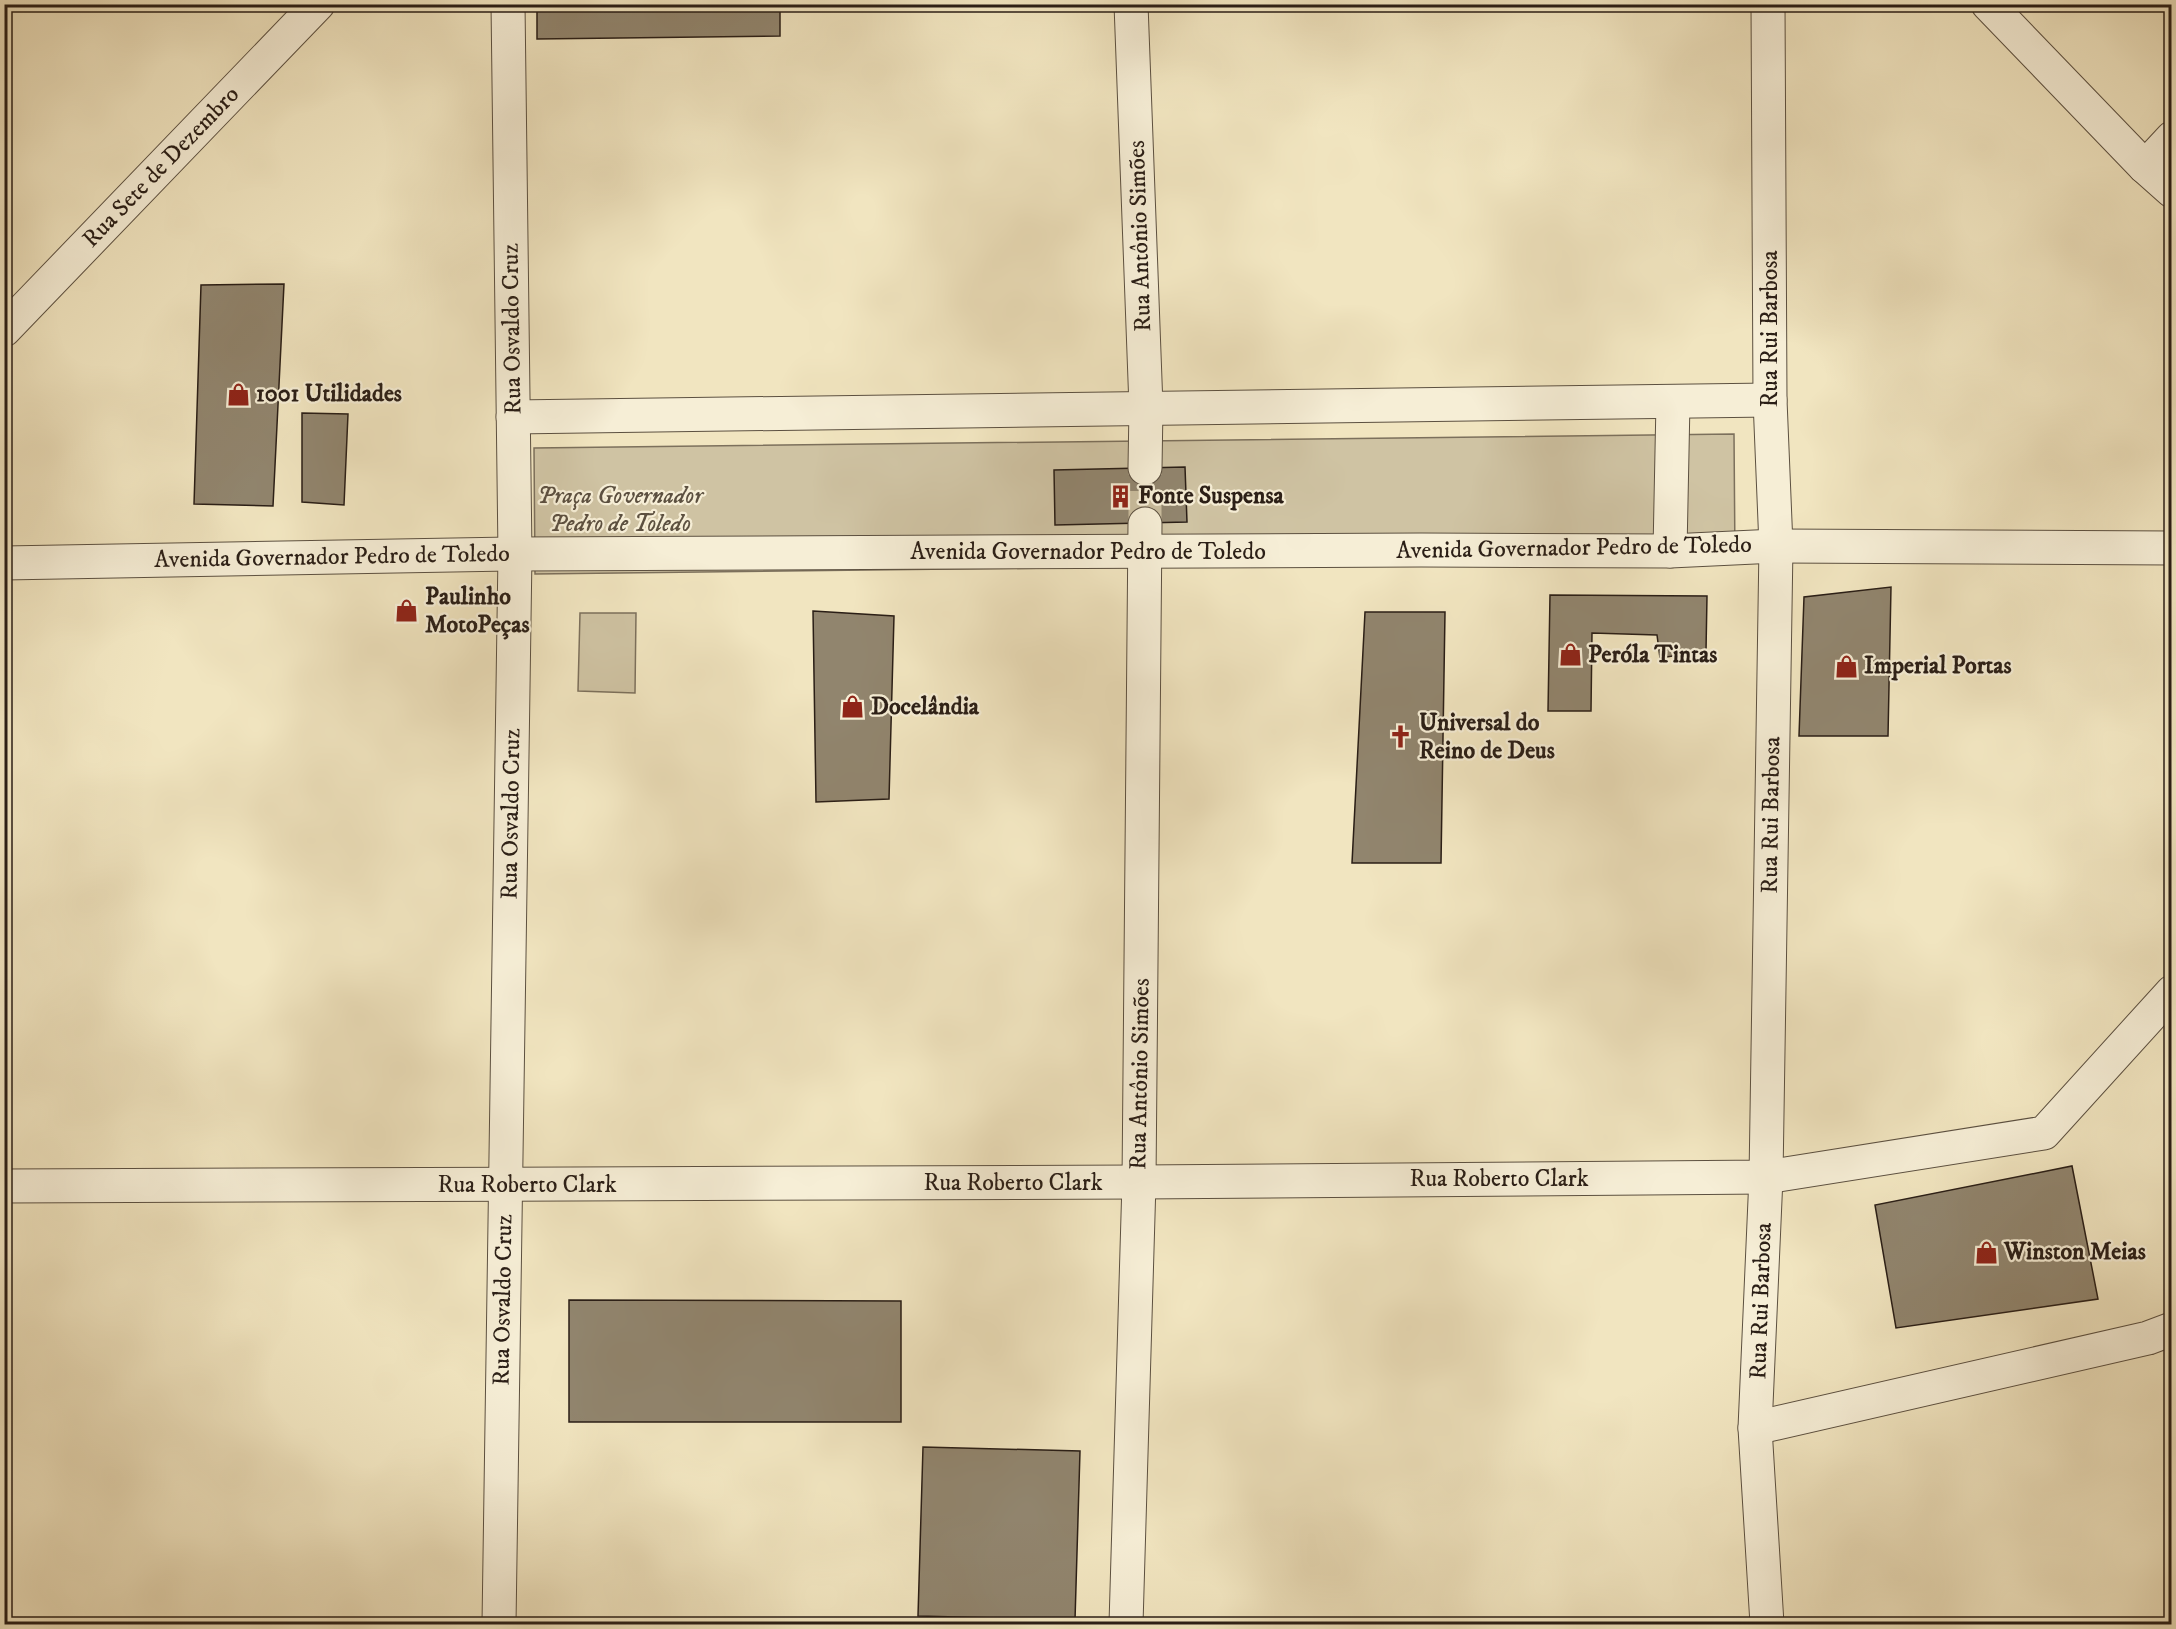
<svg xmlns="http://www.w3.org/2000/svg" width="2176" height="1629" viewBox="0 0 2176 1629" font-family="'IM FELL DW Pica',serif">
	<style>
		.green { fill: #cfc3a3; stroke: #7c705c; stroke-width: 1.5 }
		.building { fill: #91856e; stroke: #2a1e16; stroke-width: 1.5 }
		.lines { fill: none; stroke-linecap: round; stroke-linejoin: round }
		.tertiary-tunnel { stroke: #c9bd9e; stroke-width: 33; stroke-dasharray: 33 16; stroke-linecap: butt }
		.minor-casing { stroke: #5c5040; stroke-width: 35 }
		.tertiary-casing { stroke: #5c5040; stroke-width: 35 }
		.minor { stroke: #f6eed6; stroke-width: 33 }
		.tertiary { stroke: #f6eed6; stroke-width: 33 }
		.labels { text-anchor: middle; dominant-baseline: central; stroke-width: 4.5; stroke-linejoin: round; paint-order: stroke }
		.street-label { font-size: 24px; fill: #2a1e16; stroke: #f6eed6 }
		.poi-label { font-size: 24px; font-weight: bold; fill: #2a1e16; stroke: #f6eed6; text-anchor: start }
		.park-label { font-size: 24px; font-style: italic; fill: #5c5040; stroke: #f6eed6 }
	</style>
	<rect width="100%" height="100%" fill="#f1e5c0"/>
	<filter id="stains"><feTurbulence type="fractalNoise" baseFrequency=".00333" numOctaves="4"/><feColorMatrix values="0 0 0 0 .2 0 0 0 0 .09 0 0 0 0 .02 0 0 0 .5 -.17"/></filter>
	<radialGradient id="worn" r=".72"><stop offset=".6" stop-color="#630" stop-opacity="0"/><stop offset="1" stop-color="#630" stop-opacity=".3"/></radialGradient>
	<g class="green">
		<path d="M1734,434L1735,560L535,574L534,448Z"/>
		<path d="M580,613H636L635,693L578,691Z"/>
	</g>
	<g class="building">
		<path d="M537,4H780V36L537,39Z"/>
		<path d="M284,284L273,506L194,504L201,285Z"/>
		<path d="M302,413L348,414L344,505L302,502Z"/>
		<path d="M1185,467L1187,522L1055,525L1054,470Z"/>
		<path d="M1891,587L1888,736H1799L1804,597Z"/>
		<path d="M1550,595L1707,596L1706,651L1660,658L1657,635L1592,633L1591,711H1548Z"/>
		<path d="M813,611L894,616L889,799L816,802Z"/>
		<path d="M1365,612H1445L1441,863H1352Z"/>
		<path d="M2072,1166L2098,1299L1896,1328L1875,1205Z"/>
		<path d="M569,1300L901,1301V1422H569Z"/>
		<path d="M923,1447L1080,1451L1075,1620L918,1616Z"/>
	</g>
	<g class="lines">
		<path class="tertiary-tunnel" d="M1145,524V468"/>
		<defs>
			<g id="minor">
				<path d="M1988,4L2145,167L2172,191"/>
				<path d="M2145,167L2172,138"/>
				<path d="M513,417L1770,400"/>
				<path d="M1670,551L1673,402"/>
				<path d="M4,1186L1139,1182L1766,1177L2044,1133L2172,992"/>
				<path d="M1755,1428L2148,1338L2172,1329"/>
				<path d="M499,1624L515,554L508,4"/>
			</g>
			<g id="tertiary">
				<path d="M1131,4L1146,407L1145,468"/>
				<path d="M4,330L318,4"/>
				<path d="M4,563L515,554L1421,550L1670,551L1776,546L2172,548"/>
				<path d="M1126,1624L1139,1182L1145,524"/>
				<path d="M1767,1624L1755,1428L1766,1177L1776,546L1770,400L1768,4"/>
			</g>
		</defs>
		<use href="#minor" class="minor-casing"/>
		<use href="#tertiary" class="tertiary-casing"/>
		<use href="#minor" class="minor"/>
		<use href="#tertiary" class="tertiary"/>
	</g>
	<defs>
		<symbol id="shop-bare" viewBox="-9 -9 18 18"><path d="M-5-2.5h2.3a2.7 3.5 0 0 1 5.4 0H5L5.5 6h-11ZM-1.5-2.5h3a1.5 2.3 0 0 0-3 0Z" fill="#8f2418" stroke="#f6eed6" stroke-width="2.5" paint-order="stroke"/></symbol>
		<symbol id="building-bare" viewBox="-9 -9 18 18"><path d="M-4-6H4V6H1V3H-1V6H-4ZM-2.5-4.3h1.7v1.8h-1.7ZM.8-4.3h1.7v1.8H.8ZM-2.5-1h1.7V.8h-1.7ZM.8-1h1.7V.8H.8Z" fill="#8f2418" stroke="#f6eed6" stroke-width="2.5" paint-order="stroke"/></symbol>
		<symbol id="church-bare" viewBox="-9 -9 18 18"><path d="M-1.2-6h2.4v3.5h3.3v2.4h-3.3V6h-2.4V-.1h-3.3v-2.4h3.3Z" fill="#8f2418" stroke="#f6eed6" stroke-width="2.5" paint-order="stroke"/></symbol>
	</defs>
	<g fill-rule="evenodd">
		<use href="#shop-bare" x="222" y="378" width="33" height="33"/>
		<use href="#building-bare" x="1104" y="480" width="33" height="33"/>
		<use href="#shop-bare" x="390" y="594" width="33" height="33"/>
		<use href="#shop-bare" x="1554" y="638" width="33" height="33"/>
		<use href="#shop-bare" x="1830" y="650" width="33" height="33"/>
		<use href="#shop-bare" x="836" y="690" width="33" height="33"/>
		<use href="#church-bare" x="1384" y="720" width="33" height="33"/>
		<use href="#shop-bare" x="1970" y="1236" width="33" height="33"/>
	</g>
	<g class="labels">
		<g class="street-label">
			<text transform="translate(161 167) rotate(-46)">Rua Sete de Dezembro</text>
			<text transform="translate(1140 236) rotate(-92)">Rua Antônio Simões</text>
			<text transform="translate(512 329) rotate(-91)">Rua Osvaldo Cruz</text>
			<text transform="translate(1770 329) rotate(-90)">Rua Rui Barbosa</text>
			<text transform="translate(1574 548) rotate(-1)">Avenida Governador Pedro de Toledo</text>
			<text x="1088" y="552">Avenida Governador Pedro de Toledo</text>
			<text transform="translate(332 557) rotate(-1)">Avenida Governador Pedro de Toledo</text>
			<text transform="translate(511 814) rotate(-89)">Rua Osvaldo Cruz</text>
			<text transform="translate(1771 815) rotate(-89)">Rua Rui Barbosa</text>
			<text transform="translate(1140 1074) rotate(-89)">Rua Antônio Simões</text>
			<text x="1499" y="1179">Rua Roberto Clark</text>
			<text x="1013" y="1183">Rua Roberto Clark</text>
			<text x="527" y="1185">Rua Roberto Clark</text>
			<text transform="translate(503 1300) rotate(-89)">Rua Osvaldo Cruz</text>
			<text transform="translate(1761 1301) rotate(-88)">Rua Rui Barbosa</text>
		</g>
		<g class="poi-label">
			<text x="256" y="394">1001 Utilidades</text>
			<text x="1138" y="496">Fonte Suspensa</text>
			<text x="425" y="597">Paulinho<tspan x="425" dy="28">MotoPeças</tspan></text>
			<text x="1588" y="655">Peróla Tintas</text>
			<text x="1864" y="666">Imperial Portas</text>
			<text x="871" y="707">Docelândia</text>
			<text x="1419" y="723">Universal do<tspan x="1419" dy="28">Reino de Deus</tspan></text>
			<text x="2004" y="1252">Winston Meias</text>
		</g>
		<g class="park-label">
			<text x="620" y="496">Praça Governador<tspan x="620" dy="28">Pedro de Toledo</tspan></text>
		</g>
	</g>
	<rect width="2176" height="1629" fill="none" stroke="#f1e5c0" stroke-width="24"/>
	<rect x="6" y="6" width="2164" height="1617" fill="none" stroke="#2a1e16" stroke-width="3"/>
	<rect x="12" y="12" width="2152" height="1605" fill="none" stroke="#2a1e16" stroke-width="1.5"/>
	<rect width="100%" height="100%" filter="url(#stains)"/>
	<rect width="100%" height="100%" fill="url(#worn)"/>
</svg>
